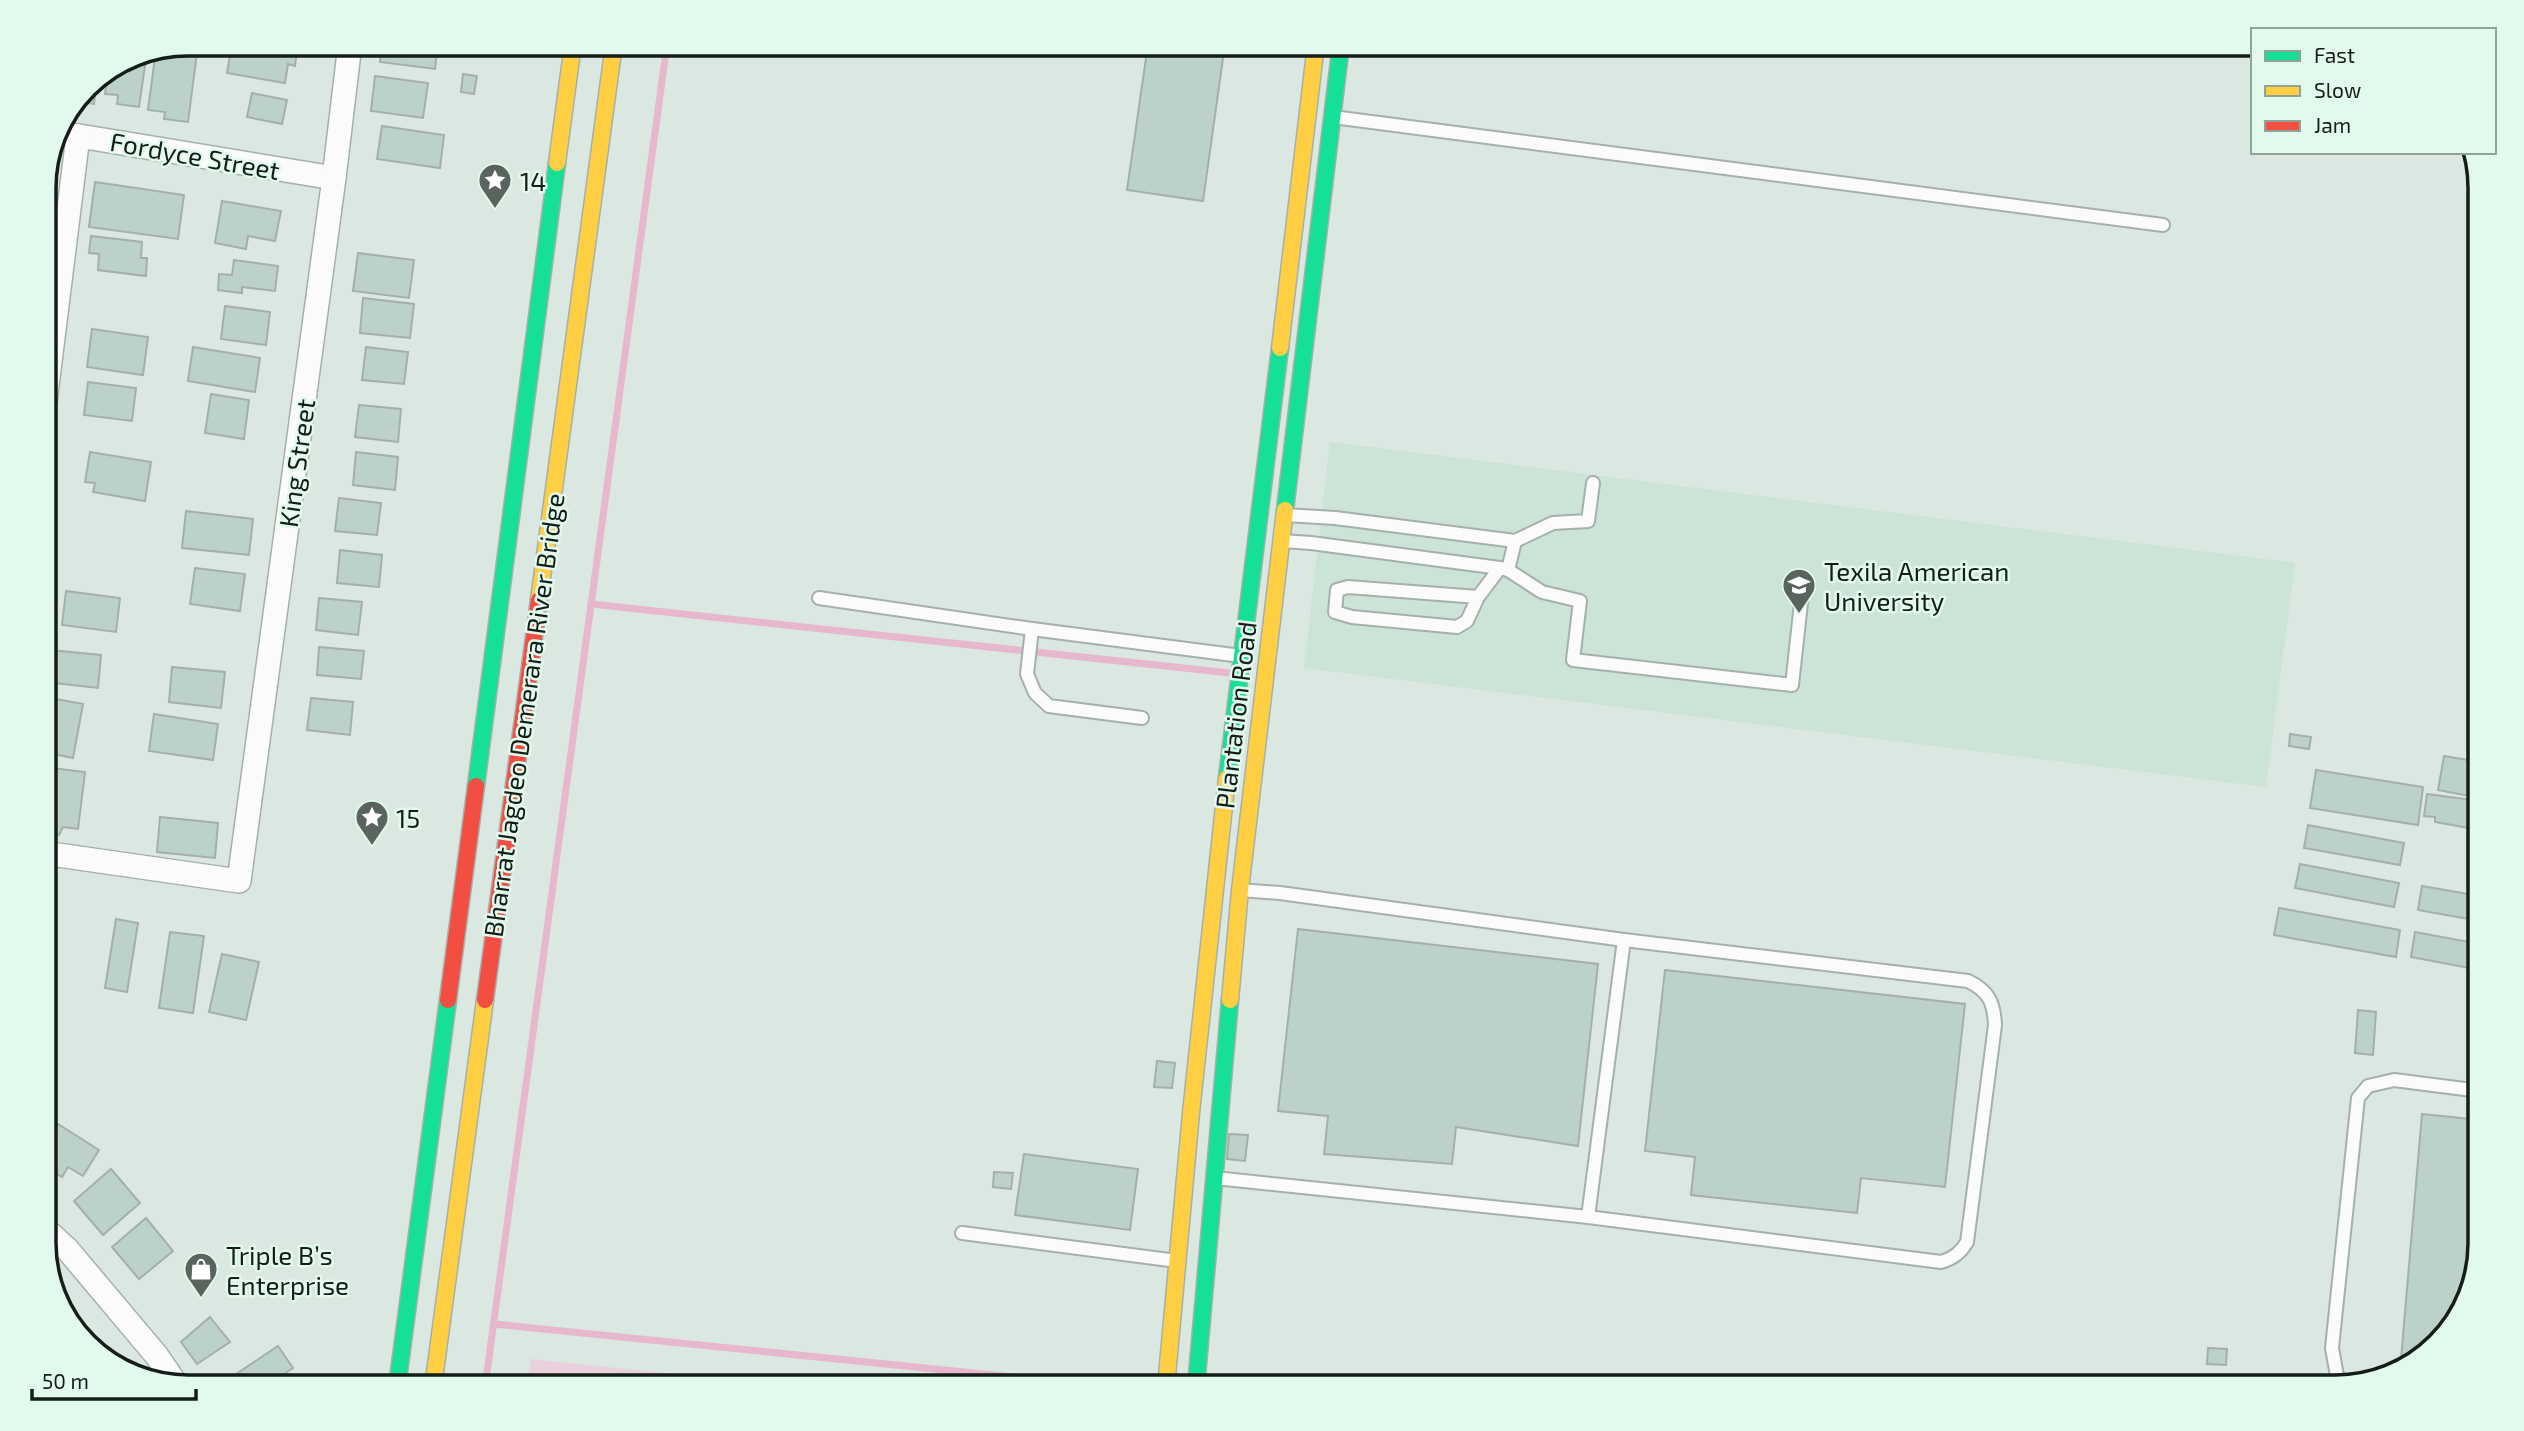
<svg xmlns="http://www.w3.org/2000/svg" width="2524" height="1431" viewBox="0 0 2524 1431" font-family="'Exo 2',sans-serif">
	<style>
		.built { fill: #cce3d8 }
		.green { fill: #e9d0dc }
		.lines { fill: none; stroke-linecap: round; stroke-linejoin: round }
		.stream { stroke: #e6b7cd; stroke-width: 7 }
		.building { fill: #bcd2c8; stroke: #a5afaa; stroke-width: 2 }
		.lane-casing { stroke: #a6b0ab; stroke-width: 16 }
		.street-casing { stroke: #a6b0ab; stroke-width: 26 }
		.fast-casing { stroke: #a6b0ab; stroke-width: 19 }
		.slow-casing { stroke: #a6b0ab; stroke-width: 19 }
		.jam-casing { stroke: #a6b0ab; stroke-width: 19 }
		.lane { stroke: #fafbfa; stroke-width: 12 }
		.street { stroke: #fafbfa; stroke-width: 23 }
		.fast { stroke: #16e098; stroke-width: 16 }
		.slow { stroke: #ffcf43; stroke-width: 16 }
		.jam { stroke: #f24e42; stroke-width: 16 }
		.labels { text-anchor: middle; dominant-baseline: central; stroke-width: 5; stroke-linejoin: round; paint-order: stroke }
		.street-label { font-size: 26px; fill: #151d19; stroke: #e2faee }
		.poi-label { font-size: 26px; fill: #151d19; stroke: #e2faee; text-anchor: start }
		.rim { fill: none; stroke: #151d19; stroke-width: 3.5 }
	</style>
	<rect width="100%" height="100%" fill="#dbe7e1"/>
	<path class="built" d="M1330,442L2295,563L2266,787L1304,668Z"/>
	<path class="green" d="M531,1359L797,1387H527Z"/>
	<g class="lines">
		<g class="stream">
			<path d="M591,604L1230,673"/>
			<path d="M494,1324L1111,1387"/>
			<path d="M485,1387L667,44"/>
		</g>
	</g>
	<g class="building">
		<path d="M232,44H291L290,48L297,50L295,66L288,64L285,83L227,73Z"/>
		<path d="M382,44H438L435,69L380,62Z"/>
		<path d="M1148,44H1225L1203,201L1127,190Z"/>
		<path d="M163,49L197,53L188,122L164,119L165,112L148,110L156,50Z"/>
		<path d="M147,52L139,107L117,104L118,95L105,94L108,71L133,55Z"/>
		<path d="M463,74L477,76L474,94L461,92Z"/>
		<path d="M375,76L428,83L423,118L371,111Z"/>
		<path d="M97,79L94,104L76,102L86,86Z"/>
		<path d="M252,93L287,100L282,124L247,117Z"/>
		<path d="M382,126L444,135L440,168L377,159Z"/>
		<path d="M95,182L184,195L178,239L89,227Z"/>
		<path d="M222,201L281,211L275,241L248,236L246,249L215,243Z"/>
		<path d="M91,236L142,242L141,258H147L146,276L98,270L99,254L89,253Z"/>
		<path d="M358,253L414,260L409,298L353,291Z"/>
		<path d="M234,260L278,266L275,291L242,287V293L218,290L219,274L232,275Z"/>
		<path d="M363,298L414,304L410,338L360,333Z"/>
		<path d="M225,306L270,312L266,345L221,339Z"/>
		<path d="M92,329L148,337L143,375L87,367Z"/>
		<path d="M193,347L260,358L255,392L188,381Z"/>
		<path d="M366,347L408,352L404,384L362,380Z"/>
		<path d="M88,382L136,388L132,421L84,415Z"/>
		<path d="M211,394L249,400L244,439L205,433Z"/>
		<path d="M359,405L401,409L398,442L355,437Z"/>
		<path d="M90,452L151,462L145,501L93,492L95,483L85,482Z"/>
		<path d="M356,452L398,457L395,490L353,485Z"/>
		<path d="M339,498L381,503L377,535L335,531Z"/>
		<path d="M186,511L253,519L249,555L182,548Z"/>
		<path d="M340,550L382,555L379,587L337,583Z"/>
		<path d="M195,568L245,574L240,611L190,604Z"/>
		<path d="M66,591L120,598L116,632L62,625Z"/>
		<path d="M319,598L362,602L358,635L316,630Z"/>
		<path d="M319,647L364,651L361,679L317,675Z"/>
		<path d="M50,650L101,655L98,688L46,682Z"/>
		<path d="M172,667L225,672L221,708L169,702Z"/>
		<path d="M51,698L83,704L73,758L44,752V734Z"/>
		<path d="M311,698L353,702L350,735L307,730Z"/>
		<path d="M154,714L218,724L213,760L149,751Z"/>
		<path d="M2290,734L2311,737L2309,749L2289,746Z"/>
		<path d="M2444,756L2480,762V798L2438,790Z"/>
		<path d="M44,767L85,772L78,829L63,827L59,835L44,833Z"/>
		<path d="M2316,770L2423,787L2418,825L2310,808Z"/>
		<path d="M2427,794L2473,800L2469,828L2435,822V817L2424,816Z"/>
		<path d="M160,817L218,823L215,858L157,852Z"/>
		<path d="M2308,825L2404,843L2400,865L2304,848Z"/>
		<path d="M2300,864L2399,883L2394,907L2295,888Z"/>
		<path d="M2422,886L2480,896V921L2418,910Z"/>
		<path d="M2279,908L2400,930L2396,957L2274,935Z"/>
		<path d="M116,919L138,923L127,992L105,988Z"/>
		<path d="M1298,929L1598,964L1578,1146L1456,1127L1452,1164L1324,1154L1328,1116L1278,1111Z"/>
		<path d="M170,932L204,936L193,1013L159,1008Z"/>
		<path d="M2415,932L2480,944V970L2411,957Z"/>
		<path d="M222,954L259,962L246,1020L209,1012Z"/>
		<path d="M1665,970L1965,1004L1945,1187L1861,1178L1857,1213L1691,1195L1695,1157L1645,1151Z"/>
		<path d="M2358,1010L2376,1012L2373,1055L2355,1053Z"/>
		<path d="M1157,1061L1175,1063L1172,1088L1154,1087Z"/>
		<path d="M2422,1114L2480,1120V1244L2461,1315L2416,1360L2401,1359Z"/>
		<path d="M58,1124L99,1150L83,1176L68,1167L62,1177L44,1166V1147Z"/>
		<path d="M1229,1134L1248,1135L1245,1161L1227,1159Z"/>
		<path d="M1024,1154L1138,1169L1130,1230L1015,1215Z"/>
		<path d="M111,1169L140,1203L103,1235L74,1201Z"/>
		<path d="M994,1172L1013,1173L1011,1189L993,1187Z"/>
		<path d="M146,1218L173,1251L139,1279L112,1247Z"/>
		<path d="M210,1317L230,1342L197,1364L181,1342Z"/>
		<path d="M278,1346L293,1368L265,1387H217Z"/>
		<path d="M2208,1348L2227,1349L2226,1365L2207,1364Z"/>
	</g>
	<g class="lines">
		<defs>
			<g id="lane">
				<path d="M1333,117L2163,225"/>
				<path d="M1285,515L1335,518L1515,541L1553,523L1588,521L1593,483"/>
				<path d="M1282,541L1311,543L1500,568L1508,570L1542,592L1580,601L1573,660L1792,685L1802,594"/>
				<path d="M1508,570L1515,541"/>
				<path d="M1478,597L1348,587L1337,590L1335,612L1352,617L1457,627L1467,621L1478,597L1500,568"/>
				<path d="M819,598L1032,629L1241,656"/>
				<path d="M1032,629L1027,674L1035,693L1049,706L1142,718"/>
				<path d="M1215,1178L1588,1217L1941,1262C1954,1258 1960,1253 1967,1242L1995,1025C1994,1003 1989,991 1968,981L1624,940L1280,893L1240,890"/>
				<path d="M1588,1217L1624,940"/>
				<path d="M962,1233L1177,1261"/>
				<path d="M2339,1387L2332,1348L2358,1098L2368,1086L2394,1080L2480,1091"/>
			</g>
			<g id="street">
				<path d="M55,132L334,178"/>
				<path d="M44,410L78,136"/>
				<path d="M44,853L239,881L334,178L350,44"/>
				<path d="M44,1228L67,1249L157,1356L176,1384"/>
			</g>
			<g id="fast">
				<path d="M1285,510L1341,44"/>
				<path d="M1227,778L1280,348"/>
				<path d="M476,786L557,163"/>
				<path d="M397,1387L448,1000"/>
				<path d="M1196,1387L1230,1000"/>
			</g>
			<g id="slow">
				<path d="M557,163L573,44"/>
				<path d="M1280,348L1316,44"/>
				<path d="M539,600L614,44"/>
				<path d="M1230,1000L1240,890L1285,510"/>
				<path d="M433,1387L485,1000"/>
				<path d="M1166,1387L1191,1113L1227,778"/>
			</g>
			<g id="jam">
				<path d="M448,1000L476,786"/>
				<path d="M485,1000L539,600"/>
			</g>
		</defs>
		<use href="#lane" class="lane-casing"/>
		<use href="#street" class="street-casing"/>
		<use href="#fast" class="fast-casing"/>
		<use href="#slow" class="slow-casing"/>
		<use href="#jam" class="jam-casing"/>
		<use href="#lane" class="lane"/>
		<use href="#street" class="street"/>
		<use href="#fast" class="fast"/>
		<use href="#slow" class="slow"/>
		<use href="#jam" class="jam"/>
	</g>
	<defs>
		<symbol id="sight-pin" viewBox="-11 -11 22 30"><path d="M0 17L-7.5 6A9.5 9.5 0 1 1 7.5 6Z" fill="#5a645f" stroke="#e2faee"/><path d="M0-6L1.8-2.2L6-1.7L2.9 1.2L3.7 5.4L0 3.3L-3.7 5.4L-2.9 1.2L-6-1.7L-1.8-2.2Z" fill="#fff"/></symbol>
		<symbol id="university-pin" viewBox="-11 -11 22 30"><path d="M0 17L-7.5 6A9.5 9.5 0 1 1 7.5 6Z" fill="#5a645f" stroke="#e2faee"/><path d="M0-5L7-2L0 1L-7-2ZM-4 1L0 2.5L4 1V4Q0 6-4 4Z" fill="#fff"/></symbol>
		<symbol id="shop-pin" viewBox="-11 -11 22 30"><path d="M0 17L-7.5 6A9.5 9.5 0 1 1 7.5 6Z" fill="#5a645f" stroke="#e2faee"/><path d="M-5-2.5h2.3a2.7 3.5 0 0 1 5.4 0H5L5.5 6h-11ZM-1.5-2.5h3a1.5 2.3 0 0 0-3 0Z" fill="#fff"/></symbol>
	</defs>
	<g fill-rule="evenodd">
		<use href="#sight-pin" x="476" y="161" width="38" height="52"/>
		<use href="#university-pin" x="1780" y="566" width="38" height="52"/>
		<use href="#sight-pin" x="353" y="798" width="38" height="52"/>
		<use href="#shop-pin" x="182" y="1250" width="38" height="52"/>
	</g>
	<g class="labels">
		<g class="street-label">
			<text transform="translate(195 155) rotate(10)">Fordyce Street</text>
			<text transform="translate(296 463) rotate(-82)">King Street</text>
			<text transform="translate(523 715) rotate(-82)">Bharrat Jagdeo Demerara River Bridge</text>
			<text transform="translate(1235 715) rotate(-83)">Plantation Road</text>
		</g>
		<g class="poi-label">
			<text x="520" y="180">14</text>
			<text x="1824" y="570">Texila American<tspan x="1824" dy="30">University</tspan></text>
			<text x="396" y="817">15</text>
			<text x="226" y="1254">Triple B’s<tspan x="226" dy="30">Enterprise</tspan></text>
		</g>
	</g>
	<path d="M0 0H2524V1431H0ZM188 56H2336A132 132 0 0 1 2468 188V1243A132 132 0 0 1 2336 1375H188A132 132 0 0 1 56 1243V188A132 132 0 0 1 188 56Z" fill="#e2faee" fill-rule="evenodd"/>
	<path class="rim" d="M188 56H2336A132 132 0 0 1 2468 188V1243A132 132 0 0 1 2336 1375H188A132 132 0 0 1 56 1243V188A132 132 0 0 1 188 56Z"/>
	<rect x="2251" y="28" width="245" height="126" fill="#e2faee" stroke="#90a299" stroke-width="2"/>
	<rect x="2265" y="51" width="35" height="10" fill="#16e098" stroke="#90a299" stroke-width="2"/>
	<text x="2314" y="63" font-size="21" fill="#151d19">Fast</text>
	<rect x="2265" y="86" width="35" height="10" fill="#ffcf43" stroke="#90a299" stroke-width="2"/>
	<text x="2314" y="98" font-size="21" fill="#151d19">Slow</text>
	<rect x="2265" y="121" width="35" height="10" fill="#f24e42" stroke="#90a299" stroke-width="2"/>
	<text x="2314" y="133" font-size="21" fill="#151d19">Jam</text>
	<path d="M32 1389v10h164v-10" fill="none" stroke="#151d19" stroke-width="3.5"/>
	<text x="42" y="1389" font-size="21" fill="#151d19" stroke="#e2faee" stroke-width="5" paint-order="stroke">50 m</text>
</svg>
